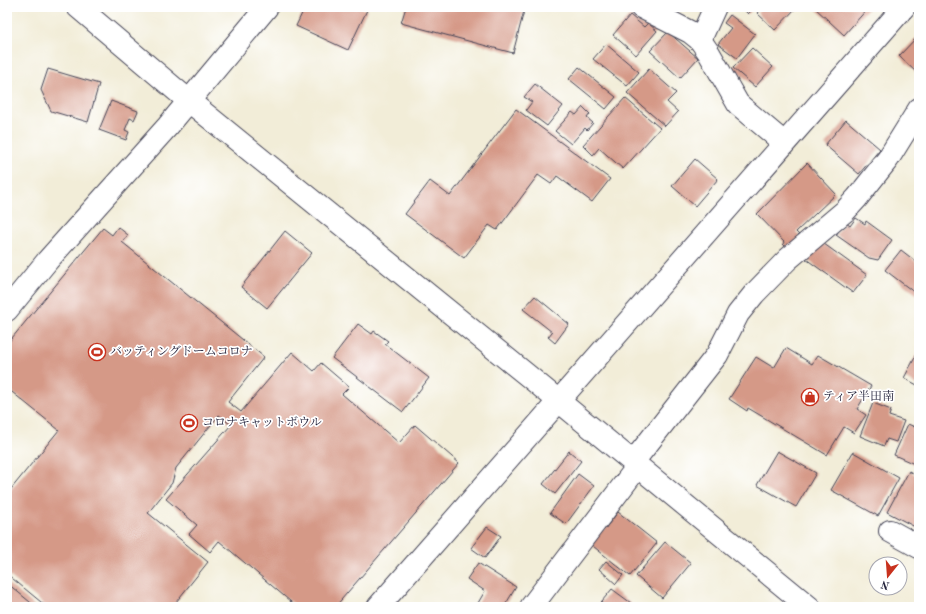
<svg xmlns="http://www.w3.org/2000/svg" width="926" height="614" viewBox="0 0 926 614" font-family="'Old Standard TT','Noto Serif JP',serif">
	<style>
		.building { fill: #d59987 }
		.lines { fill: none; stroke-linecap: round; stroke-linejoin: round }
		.street-casing { stroke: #414053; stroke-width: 24 }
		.secondary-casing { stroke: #414053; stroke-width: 24 }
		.street { stroke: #fff; stroke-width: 22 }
		.secondary { stroke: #fff; stroke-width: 22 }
		.labels { text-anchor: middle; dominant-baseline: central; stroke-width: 3.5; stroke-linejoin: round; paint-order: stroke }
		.poi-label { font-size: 12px; fill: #22223b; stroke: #fff; text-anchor: start }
	</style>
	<rect width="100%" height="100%" fill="#fff"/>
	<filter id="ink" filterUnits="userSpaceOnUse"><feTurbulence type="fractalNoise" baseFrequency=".025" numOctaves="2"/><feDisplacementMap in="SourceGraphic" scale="8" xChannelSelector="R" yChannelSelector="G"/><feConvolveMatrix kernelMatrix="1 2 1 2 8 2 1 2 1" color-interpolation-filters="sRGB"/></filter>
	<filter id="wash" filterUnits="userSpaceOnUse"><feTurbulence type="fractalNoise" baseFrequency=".012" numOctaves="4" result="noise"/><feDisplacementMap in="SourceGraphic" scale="16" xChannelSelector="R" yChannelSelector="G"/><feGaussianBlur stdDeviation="0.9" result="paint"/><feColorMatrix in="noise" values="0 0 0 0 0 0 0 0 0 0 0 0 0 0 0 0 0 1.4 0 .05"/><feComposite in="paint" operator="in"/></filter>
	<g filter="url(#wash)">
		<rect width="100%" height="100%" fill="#f2edd8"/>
		<g id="blocks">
			<g class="building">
				<path d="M305,7H360L367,10L348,50L296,26Z"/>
				<path d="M406,7H525L513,53L401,23Z"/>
				<path d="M741,7H755L748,14Z"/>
				<path d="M762,7H797L775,30L757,13Z"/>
				<path d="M814,7H869L844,35Z"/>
				<path d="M630,15L644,27L648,23L657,31L636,55L613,35Z"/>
				<path d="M730,15L755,34L737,58L718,44L731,28L724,23Z"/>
				<path d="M668,32L698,58L680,78L650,51Z"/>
				<path d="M918,36L919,37V71L917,73L899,56Z"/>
				<path d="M606,44L639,72L627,86L593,59Z"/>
				<path d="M752,48L773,67L755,87L733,68Z"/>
				<path d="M579,67L616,97L606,109L569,79Z"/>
				<path d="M48,69L99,84L88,122L51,111L41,90Z"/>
				<path d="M649,69L676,93L667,102L678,112L665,126L627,93Z"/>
				<path d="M535,84L563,106L547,126L526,110L532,102L524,97Z"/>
				<path d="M625,98L660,128L623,169L599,148L593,155L583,145Z"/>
				<path d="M111,101L138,111L134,120L130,118L125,130L129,132L126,140L99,130Z"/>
				<path d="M583,107L590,114L587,118L593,123L587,130L585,128L571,144L555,131L572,112L576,115Z"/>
				<path d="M516,109L610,179L592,202L557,176L551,184L538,175L497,230L489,225L464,258L405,214L430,181L450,196Z"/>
				<path d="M846,120L880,149L859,174L825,145Z"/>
				<path d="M695,159L718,179L695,206L672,186Z"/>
				<path d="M807,163L836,194L796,232L801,237L788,249L783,244L784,242L757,214Z"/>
				<path d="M856,218L865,224L866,221L892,240L878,260L869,258L836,235L845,222L850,226Z"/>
				<path d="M118,227L128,235L122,242L264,357L228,402L241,412L292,352L314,371L321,363L349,387L342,394L399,443L415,425L459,463L335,607H297L219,541L210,552L189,534L197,525L166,499L231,425L219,415L176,468L172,483L148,513L208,562L172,607H47L7,574V494L59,430L7,388V344L103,228L112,235Z"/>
				<path d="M285,231L312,253L267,308L241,287Z"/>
				<path d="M820,241L867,275L853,293L806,259Z"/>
				<path d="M901,250L919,264V296L885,270Z"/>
				<path d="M535,296L569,324L555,343L548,337L552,332L523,309Z"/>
				<path d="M358,324L372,334L374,331L388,341L385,344L429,378L403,412L332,358Z"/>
				<path d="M786,348L812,364L818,355L871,386L857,409L866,415L854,433L844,427L827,455L748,408L747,411L729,399L756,357L774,368Z"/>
				<path d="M919,350V386L904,378Z"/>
				<path d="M873,403L891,410L889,416L904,421L896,442L887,439L884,446L860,436Z"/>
				<path d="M908,424L919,429V466L894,455Z"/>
				<path d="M569,451L581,461L555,494L543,484Z"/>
				<path d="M777,451L816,473L796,507L757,485Z"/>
				<path d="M853,452L899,478L878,516L831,490Z"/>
				<path d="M909,471L919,477V525L917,528L887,512Z"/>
				<path d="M578,474L594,486L566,524L550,513Z"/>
				<path d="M618,512L657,543L630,576L588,542L600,526L604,530Z"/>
				<path d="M487,527L501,536L485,558L471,548Z"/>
				<path d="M665,542L691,563L662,598L636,576Z"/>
				<path d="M606,561L623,575L616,584L599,569Z"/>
				<path d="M478,563L516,587L504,607H484L478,603L485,591L467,579Z"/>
				<path d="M7,583L36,607H7Z"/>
				<path d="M612,589L631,603L629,607H597Z"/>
			</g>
		</g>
	</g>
	<g filter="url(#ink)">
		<use href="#blocks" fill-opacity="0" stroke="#414053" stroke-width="1"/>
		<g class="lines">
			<defs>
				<g id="street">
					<path d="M641,7L690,32L700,40L709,53L738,104L784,143"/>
					<path d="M700,40L715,7"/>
					<path d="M633,462L717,355L738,314L754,294L788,259L845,211L857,198L888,159L919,109"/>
					<path d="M890,531L919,547"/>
					<path d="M531,607L638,466"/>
				</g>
				<g id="secondary">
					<path d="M78,7L189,101L532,379L809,607"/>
					<path d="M7,310L48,260L168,126L267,7"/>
					<path d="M378,607L904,7"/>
				</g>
			</defs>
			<use href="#street" class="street-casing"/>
			<use href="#secondary" class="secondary-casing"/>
			<use href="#street" class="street"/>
			<use href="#secondary" class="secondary"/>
		</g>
	</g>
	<defs>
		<symbol id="stadium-ring" viewBox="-11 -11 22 22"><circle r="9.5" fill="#fff" stroke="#c8321e" stroke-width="1.5"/><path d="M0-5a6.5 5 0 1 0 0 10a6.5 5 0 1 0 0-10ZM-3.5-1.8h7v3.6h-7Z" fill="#c8321e"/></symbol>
		<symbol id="shop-ring" viewBox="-11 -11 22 22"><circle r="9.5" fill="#fff" stroke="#c8321e" stroke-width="1.5"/><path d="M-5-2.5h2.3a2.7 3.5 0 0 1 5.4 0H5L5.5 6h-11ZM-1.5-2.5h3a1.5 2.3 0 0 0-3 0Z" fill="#c8321e"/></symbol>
	</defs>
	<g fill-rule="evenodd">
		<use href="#stadium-ring" x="87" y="342" width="20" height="20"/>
		<use href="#shop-ring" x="800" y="387" width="20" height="20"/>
		<use href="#stadium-ring" x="179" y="413" width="20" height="20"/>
	</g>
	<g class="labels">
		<g class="poi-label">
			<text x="110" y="352">バッティングドームコロナ</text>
			<text x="823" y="397">ティア半田南</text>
			<text x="202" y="423">コロナキャットボウル</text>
		</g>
	</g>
	<rect width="926" height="614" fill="none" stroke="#fff" stroke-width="24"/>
	<g transform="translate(888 576) rotate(197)"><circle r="19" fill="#ffffff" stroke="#a7a7b1"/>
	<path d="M0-3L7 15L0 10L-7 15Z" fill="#c8321e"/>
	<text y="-6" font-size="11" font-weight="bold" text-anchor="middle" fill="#22223b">N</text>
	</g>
</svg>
